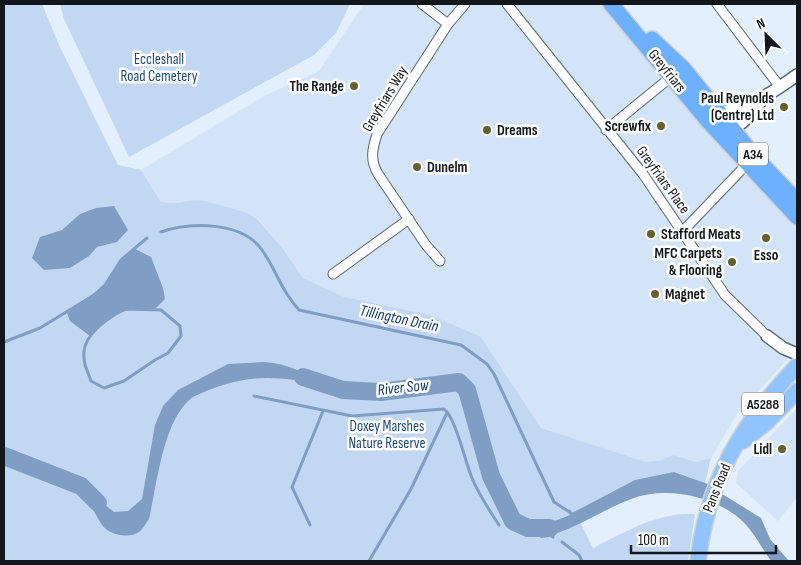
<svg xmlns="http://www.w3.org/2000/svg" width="801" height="565" viewBox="0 0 801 565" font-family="'Sofia Sans Condensed',sans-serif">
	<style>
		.built { fill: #d3e3f8 }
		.green { fill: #c2d7f2 }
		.water { fill: #809ec4 }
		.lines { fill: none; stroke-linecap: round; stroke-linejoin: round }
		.stream { stroke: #809ec4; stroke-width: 3 }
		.river { stroke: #809ec4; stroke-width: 18 }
		.minor-casing { stroke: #5e6874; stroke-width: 11 }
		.tertiary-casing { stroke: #5e6874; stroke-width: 14 }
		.primary-casing { stroke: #d0d1d2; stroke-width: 18 }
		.trunk-casing { stroke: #d0d1d2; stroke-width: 18 }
		.minor { stroke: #fff; stroke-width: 9 }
		.tertiary { stroke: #fff; stroke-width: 11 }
		.primary { stroke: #91c4fe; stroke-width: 15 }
		.trunk { stroke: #6cb0fe; stroke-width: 15 }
		.poi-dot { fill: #65602d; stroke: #fff; stroke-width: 2 }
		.labels { text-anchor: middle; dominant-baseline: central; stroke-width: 5; stroke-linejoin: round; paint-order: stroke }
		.shield { fill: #fff; stroke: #5a5d60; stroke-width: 1 }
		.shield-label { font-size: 14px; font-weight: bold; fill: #13171c }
		.park-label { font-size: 15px; fill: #214b7d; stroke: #fff }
		.street-label { font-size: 15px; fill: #13171c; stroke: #fff }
		.poi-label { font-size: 15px; font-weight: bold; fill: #13171c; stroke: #fff; text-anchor: end }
		.water-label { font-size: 16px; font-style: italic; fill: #113c6c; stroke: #fff }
	</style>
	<rect width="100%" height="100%" fill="#e3effd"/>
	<g class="built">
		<path d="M364,4H606L673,90L739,168L797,227V349L737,414L711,458L696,462L673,455L658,461L646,462L541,428L481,337L344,297L303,278L280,245L257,218L248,213L194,200L178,203L161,202L141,170L264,96L319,71Z"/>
		<path d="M797,408V497L778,521L736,483L738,471Z"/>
	</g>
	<g class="green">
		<path d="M4,4H42L59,45L118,165L141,170L161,202L178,203L194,200L205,201L248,213L257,219L280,245L303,278L344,297L430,315L481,337L541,428L646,462L658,461L673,455L696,462L711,458L705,483L674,472L575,512L593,548C625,532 659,512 695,514L688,561H4Z"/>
		<path d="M60,4H350L336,33L314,55L129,157L64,19Z"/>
	</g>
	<g class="water">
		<path d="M114,206L128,230L117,242L97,247L89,256L70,268L44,270L32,258L40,237L62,230L80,214L96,208Z"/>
		<path d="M133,248L151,257L163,288L165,299L155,309C120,309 115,311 90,336L70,321L67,313L105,285L121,260Z"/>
		<path d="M264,362C288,364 305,372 325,385C272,375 243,373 193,397C163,418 157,485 149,519C146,523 143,529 139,532C129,539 109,535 102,525C94,513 88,498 81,486L114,512L128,511L142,499L155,425L163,406L178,390L228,364Z"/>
		<path d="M674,472L708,484L710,481L719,492L761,518L770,539L789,561H771C761,547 753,530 739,518C711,495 665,486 631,499C605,509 581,525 555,534L554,539L550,537L541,538L528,528L539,521L552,522L570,515L568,511L570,509L572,513L635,480Z"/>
	</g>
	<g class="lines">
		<g class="stream">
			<path d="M161,232C190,222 242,221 262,250C277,271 280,289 299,310L461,345L487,364L494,374L554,502L571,513"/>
			<path d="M125,309L161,310L180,326L181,336L168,353L155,360L124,381L104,388L91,381C89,374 84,366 84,358C81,335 108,318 125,309Z"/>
			<path d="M4,342L40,328L94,295L105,285L121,260L147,238"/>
			<path d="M254,396L352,416L444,409C456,418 465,462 472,478C479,495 489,510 499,525"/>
			<path d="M310,525L292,487L323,411"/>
			<path d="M562,542L579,555L582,561"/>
			<path d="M369,561L411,489L447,413"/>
		</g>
		<g class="river">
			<path d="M303,377L343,390L381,392L459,382L467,390L491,476L513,521L528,528H550"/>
			<path d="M4,456L81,486L98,503"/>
		</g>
		<defs>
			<g id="minor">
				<path d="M422,4L448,24"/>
				<path d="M507,4L643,174L725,295L767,336"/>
				<path d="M717,4L780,87"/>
				<path d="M606,130L671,77"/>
				<path d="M682,232L747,164"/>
				<path d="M440,261L426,245L378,174C370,160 372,150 377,134L448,24L465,4"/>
				<path d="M333,274L409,219"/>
			</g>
			<g id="tertiary">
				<path d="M719,113C752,106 771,94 797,75"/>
				<path d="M727,135L745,120L761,101"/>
				<path d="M767,336L783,348L797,354"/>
			</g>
			<g id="primary">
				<path d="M743,441L767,422L797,391"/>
				<path d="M698,561C708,479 741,425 797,366"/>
			</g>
			<g id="trunk">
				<path d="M611,4L707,120L797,217"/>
				<path d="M652,39L683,68L756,158L797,201"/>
			</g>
		</defs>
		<use href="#minor" class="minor-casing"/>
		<use href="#tertiary" class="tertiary-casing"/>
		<use href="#primary" class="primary-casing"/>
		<use href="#trunk" class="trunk-casing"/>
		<use href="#minor" class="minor"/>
		<use href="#tertiary" class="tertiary"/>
		<use href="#primary" class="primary"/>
		<use href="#trunk" class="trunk"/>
	</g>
	<g class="poi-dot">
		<circle cx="354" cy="86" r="5"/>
		<circle cx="784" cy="107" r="5"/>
		<circle cx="661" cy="126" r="5"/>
		<circle cx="487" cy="130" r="5"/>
		<circle cx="417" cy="167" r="5"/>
		<circle cx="651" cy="234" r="5"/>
		<circle cx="766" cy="238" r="5"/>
		<circle cx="732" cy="262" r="5"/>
		<circle cx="655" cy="294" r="5"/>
		<circle cx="782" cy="449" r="5"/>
	</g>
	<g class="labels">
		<g class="shield">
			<rect x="738" y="142.5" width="30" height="23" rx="4"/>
			<rect x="742" y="392.5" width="42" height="23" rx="4"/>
		</g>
		<g class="shield-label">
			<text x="753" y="154">A34</text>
			<text x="763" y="404">A5288</text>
		</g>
		<g class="park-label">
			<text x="159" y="59">Eccleshall<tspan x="159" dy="17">Road Cemetery</tspan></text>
			<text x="387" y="426">Doxey Marshes<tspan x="387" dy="17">Nature Reserve</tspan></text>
		</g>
		<g class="street-label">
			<text transform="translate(667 71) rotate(51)">Greyfriars</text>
			<text transform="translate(385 99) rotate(-59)">Greyfriars Way</text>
			<text transform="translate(663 180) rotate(54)">Greyfriars Place</text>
			<text transform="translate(717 488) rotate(-68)">Pans Road</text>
		</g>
		<g class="poi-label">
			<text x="344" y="86">The Range</text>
			<text x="774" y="98">Paul Reynolds<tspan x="774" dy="17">(Centre) Ltd</tspan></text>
			<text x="651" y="126">Screwfix</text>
			<text x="497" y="130" text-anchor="start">Dreams</text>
			<text x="427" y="167" text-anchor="start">Dunelm</text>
			<text x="661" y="234" text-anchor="start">Stafford Meats</text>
			<text x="722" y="253">MFC Carpets<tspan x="722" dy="17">&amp; Flooring</tspan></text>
			<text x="766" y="255" text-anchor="middle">Esso</text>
			<text x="665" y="294" text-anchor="start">Magnet</text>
			<text x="772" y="449">Lidl</text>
		</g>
		<g class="water-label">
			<text transform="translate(399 319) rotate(12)">Tillington Drain</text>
			<text transform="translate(403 388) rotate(-6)">River Sow</text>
		</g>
	</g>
	<rect width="801" height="565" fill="none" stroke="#13171c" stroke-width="10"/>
	<g transform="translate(766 35) rotate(336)" stroke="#ffffff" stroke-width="4" paint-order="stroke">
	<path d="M0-4L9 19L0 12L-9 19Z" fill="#13171c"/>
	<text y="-8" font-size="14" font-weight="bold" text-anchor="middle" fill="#13171c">N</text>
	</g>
	<path d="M631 545v8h145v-8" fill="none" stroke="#13171c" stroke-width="2.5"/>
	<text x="638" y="545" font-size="15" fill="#13171c" stroke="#ffffff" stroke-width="4" paint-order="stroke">100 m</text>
</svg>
